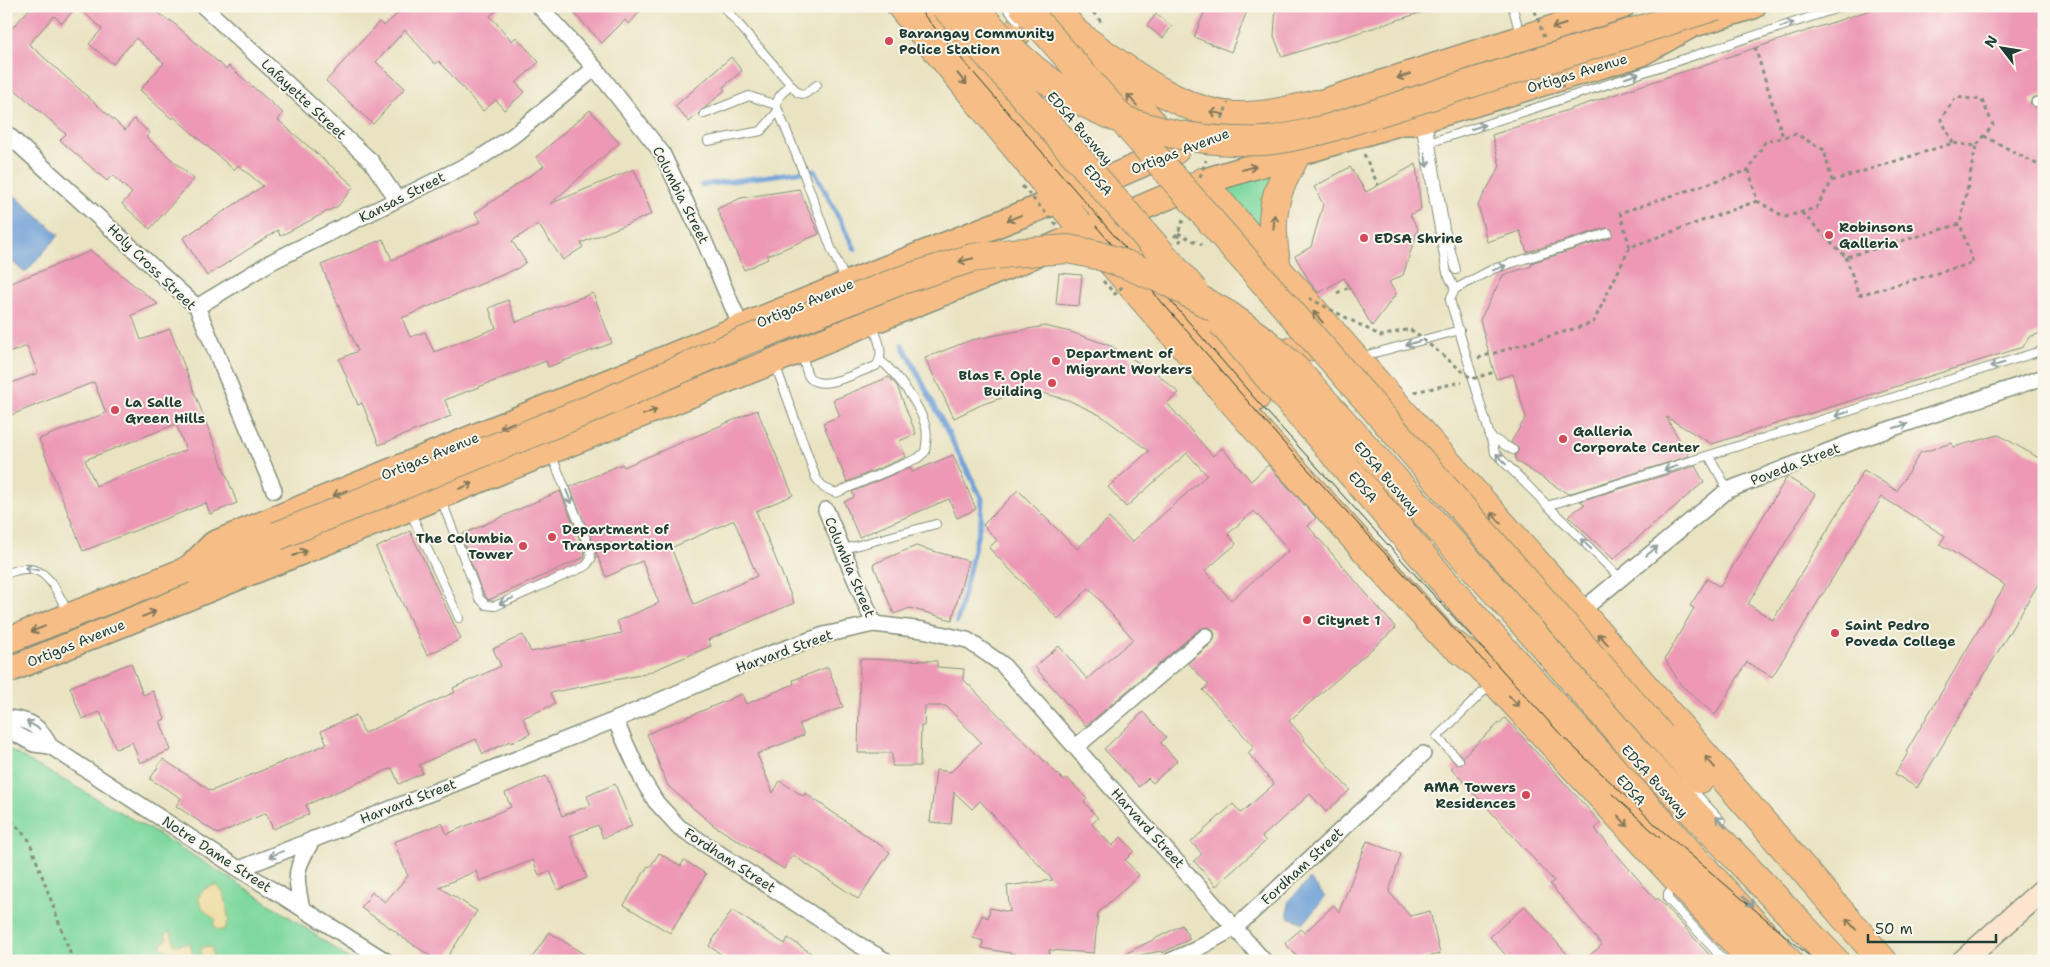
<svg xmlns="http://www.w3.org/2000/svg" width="2050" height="967" viewBox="0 0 2050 967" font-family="'Shantell Sans',sans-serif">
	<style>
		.green { fill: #7ed89f; stroke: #4e8a6a }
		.sand { fill: #eeda9e; stroke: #868c69 }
		.water { fill: #6b9dd6; stroke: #456d85 }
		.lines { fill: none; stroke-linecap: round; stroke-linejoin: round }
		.stream { stroke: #6b9dd6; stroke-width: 5 }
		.building { fill: #ed99b6; fill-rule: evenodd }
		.lane-casing { stroke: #84907b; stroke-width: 10 }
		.street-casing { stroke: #84907b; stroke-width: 18 }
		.secondary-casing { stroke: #84907b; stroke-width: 25 }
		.primary-casing { stroke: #84907b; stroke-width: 28 }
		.highway-casing { stroke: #84907b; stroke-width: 30 }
		.path { stroke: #84907b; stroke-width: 3; stroke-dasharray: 4 4; stroke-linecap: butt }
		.lane { stroke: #fff; stroke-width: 8 }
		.street { stroke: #fff; stroke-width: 15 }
		.secondary { stroke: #fbe5cf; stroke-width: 22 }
		.primary { stroke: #f6be86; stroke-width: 25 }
		.highway { stroke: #f6be86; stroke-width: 28 }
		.tram { stroke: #1f3d34; stroke-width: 1 }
		.lane-bridge-casing { stroke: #84907b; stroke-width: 10; stroke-linecap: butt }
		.highway-bridge-casing { stroke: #84907b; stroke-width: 30; stroke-linecap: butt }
		.path-bridge { stroke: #84907b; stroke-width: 3; stroke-dasharray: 4 4; stroke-linecap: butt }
		.lane-bridge { stroke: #fff; stroke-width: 8 }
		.highway-bridge { stroke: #f6be86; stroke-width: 28 }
		.oneway { stroke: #8f9e9a }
		.oneway2 { stroke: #807759 }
		.poi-dot { fill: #d1495b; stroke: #fbf7ec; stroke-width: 2 }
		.labels { text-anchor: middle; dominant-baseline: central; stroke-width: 4; stroke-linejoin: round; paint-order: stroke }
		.poi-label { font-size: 14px; font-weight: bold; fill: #1f3d34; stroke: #fbf7ec; text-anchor: start }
		.street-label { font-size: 14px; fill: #1f3d34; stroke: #fbf7ec }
	</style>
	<rect width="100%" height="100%" fill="#fbf7ec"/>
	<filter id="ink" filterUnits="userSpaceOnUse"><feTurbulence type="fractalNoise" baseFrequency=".02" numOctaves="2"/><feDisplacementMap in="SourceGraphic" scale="10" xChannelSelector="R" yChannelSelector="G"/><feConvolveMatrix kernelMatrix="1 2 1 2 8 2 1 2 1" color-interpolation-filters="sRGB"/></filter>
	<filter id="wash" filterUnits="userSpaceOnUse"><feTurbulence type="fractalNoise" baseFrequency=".0096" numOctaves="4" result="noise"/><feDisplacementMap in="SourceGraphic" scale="20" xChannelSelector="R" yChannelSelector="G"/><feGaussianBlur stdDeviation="1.12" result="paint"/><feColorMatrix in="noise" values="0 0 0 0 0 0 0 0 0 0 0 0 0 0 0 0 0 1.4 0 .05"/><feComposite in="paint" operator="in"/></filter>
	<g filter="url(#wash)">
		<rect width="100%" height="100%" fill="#e9e3c2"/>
		<g class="green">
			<path d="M1273,171L1261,229L1222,190Z"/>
			<path d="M6,748C124,813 243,881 352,961H6Z"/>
		</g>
		<g class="sand">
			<path d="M216,885C229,894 225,906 229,920L224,930H217L213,925L216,920C199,909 188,891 216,885Z"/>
			<path d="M171,931L175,945L190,943L193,956L196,958L201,957V948L207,946L212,948L213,961H179L178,955L161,947V944L166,941V933Z"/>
		</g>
		<g class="water">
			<path d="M12,193L59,235L25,273L6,256V200Z"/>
			<path d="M1310,879L1325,897L1304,923L1288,917V901Z"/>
		</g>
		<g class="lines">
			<g class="stream">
				<path d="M702,185L814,170L855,249"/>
				<path d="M903,345L982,499L981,520L957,622"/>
			</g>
		</g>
		<g id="blocks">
			<g class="building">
				<path d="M32,6H77L62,23L54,16L29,44L125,130L134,119L150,133L146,137L194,179L150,229L122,204L132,193L112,175L107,181L60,140L66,134L6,82V35Z"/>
				<path d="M77,6H151L168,21L170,20L226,69L229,66L283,113L278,120L354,186L338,206L280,236L278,230L207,276L183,238L263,186L238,165L234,170L174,117L172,119L140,90L164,63L136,38L113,64L89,44L102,29Z"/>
				<path d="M406,6H501L490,16L512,41L516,37L539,62L516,83L525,92L504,110L496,100L483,111L439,61L435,64L405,30L376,62L405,88L373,124L326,81L379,22L384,26Z"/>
				<path d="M567,6H645L629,24L625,20L602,43Z"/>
				<path d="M1207,6H1249L1231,52L1194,37Z"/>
				<path d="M1276,6H1431L1432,9L1282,57L1274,36Z"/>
				<path d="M1882,6H2044V94L2032,98L2030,103L2035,107L2044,106V332L2029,337L2023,347L1712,444L1666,417L1689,456L1568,494L1516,461L1515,455L1518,452V448L1511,442L1526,417L1513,374L1496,379L1480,320L1503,275L1532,266L1531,263L1610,238L1613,232L1611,229L1606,228L1527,252L1520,231L1487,242L1478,205L1500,166L1492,135Z"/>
				<path d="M1156,14L1172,26L1163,38L1147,26Z"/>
				<path d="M731,57L742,71L723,87L725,90L689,122L675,106Z"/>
				<path d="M590,110L619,143L550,204L634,169L652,214L581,243L583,247L563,260L538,224L512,241L526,262L518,268L402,318L410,337L425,332L434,352L496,328L489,308L508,300L516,322L593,293L612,343L548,367L546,361L445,400L451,416L379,445L362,403L358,405L339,359L358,351L321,265L383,239L392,260L481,222L475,213L544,166L536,157Z"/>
				<path d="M1416,164L1421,209L1410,215L1418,229L1403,275L1389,282L1396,294L1372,326L1344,278L1319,293L1309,281L1295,256L1311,247L1323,204L1314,187L1350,167L1366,192Z"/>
				<path d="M799,189L819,234L767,256L768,259L744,270L717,209L741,198Z"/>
				<path d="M91,251L158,304L132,315L141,340L170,329L237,503L210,514L206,503L83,551L39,439L106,413L94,382L6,417V385L38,373L27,346L6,354V285ZM176,424L186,450L96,486L85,460Z"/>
				<path d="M1059,273L1082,275L1079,306L1056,304Z"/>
				<path d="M1044,326L1071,332L1111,346L1156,373L1179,393L1167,403L1213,456L1222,448L1251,481L1268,465L1316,518L1308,526L1396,628L1289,721L1305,739L1304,740L1350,790L1326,812L1310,794L1262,837L1266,841L1216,886L1194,861L1202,854L1191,842L1233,804L1241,813L1274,784L1248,753L1254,747L1203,690L1209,685L1188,663L1212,643L1215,635L1213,630L1209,627L1200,629L1086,726L1035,667L1059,646L1087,679L1133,639L1089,588L1058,619L989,548L997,540L983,525L1018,490L1077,549L1109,518L1132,542L1207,475L1187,453L1126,507L1108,487L1149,451L1100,415L1068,400L1039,392L1011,395L983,404L954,418L925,358L971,340ZM1254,511L1289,550L1231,600L1205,571L1236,544L1228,534Z"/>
				<path d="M889,377L897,386L916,434L899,441L906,457L847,482L823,423L840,416L833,400Z"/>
				<path d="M757,410L793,495L756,511L794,603L708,640L711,646L645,674L550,693L555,704L523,718L530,734L511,743L510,741L483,754L476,739L419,765L423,773L399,784L392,768L306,805L309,814L273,829L266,813L218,834L176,806L181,798L150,779L163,759L211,791L327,744L321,731L356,715L364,733L455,692L453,688L501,666L493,649L523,635L531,652L622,633L617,621L659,603L642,561L606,577L570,487L622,464L624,467ZM734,520L757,576L694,604L671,548Z"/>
				<path d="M1999,435L2044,461V574L1917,788L1895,774L1908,753L1906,752L2005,585L1940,544L1945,536L1882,497L1772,677L1747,662L1715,715L1681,685L1665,659L1694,608L1690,606L1707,579L1720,587L1787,477L1815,494L1748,604L1773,620L1864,470L1897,491L1920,453L1952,443L1953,447Z"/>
				<path d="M953,455L976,509L957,518L949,499L859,537L844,502L854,497L852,492L910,467L912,472Z"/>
				<path d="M1695,466L1704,482L1613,559L1568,516L1585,504L1580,501Z"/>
				<path d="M560,491L584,550L585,557L489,600L485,596L479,584L461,535Z"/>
				<path d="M410,531L461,639L427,655L376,548Z"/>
				<path d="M916,546L968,561L952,620L910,608L894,614L873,564Z"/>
				<path d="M860,659L937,661V667L964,669L963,679L1064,781L1067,778L1087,799L1084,802L1098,818L1092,824L1112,846L1121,837L1134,851L1125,860L1139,875L1098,913L1094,953L1049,950L1050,957L1016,961L1015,954L982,948L983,941L973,938L982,915L988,918L990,908L1010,912L1007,886L1053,880L980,801L972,809L954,792L951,824L930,822L936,770L951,772L981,742L946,706H925L924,726H921L920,766H892V753H858Z"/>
				<path d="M131,663L143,695L153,691L165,719L160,721L171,750L140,763L132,742L116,749L100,712L82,719L70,687Z"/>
				<path d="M828,667L843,707L799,724L804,735L757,754L773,793L780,781L803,796L805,793L890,852L858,899L793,855L784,869L713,825L668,786L647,734L742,694L746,704L794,684L793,680Z"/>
				<path d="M1143,712L1166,737L1161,743L1177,761L1153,783L1148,778L1139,787L1104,749Z"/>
				<path d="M1505,718L1601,823L1595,829L1656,900L1658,898L1715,961H1583L1602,945L1550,884L1554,881L1451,768L1455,764H1462L1464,761L1463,756Z"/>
				<path d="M546,776L562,816L591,805L587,796L615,784L632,826L603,838L598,825L570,836L587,878L558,890L550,871L539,875L533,860L480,881L476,871L439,887L477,911L445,961H438L397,934L398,933L361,908L372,892L385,902L408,876L394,842L442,823L447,834L511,807L505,793Z"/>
				<path d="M1367,841L1401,854L1389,892L1410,916L1430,911L1440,954L1412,961H1301L1285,943L1301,929L1304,933L1334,905L1339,912Z"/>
				<path d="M659,853L681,866L684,860L706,874L670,933L624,905L648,866L650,867Z"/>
				<path d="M1525,906L1573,961H1511L1490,937Z"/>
				<path d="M732,910L785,944L788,938L823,961H731L709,946Z"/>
				<path d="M1182,925L1190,939L1162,953L1161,951L1126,958L1125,954Z"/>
				<path d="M549,932L595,961H530Z"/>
			</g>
		</g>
	</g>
	<g filter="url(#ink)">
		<use href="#blocks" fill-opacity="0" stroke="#84907b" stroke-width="1"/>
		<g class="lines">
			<defs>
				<g id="lane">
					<path d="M723,6L798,93L805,94L817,85"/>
					<path d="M1513,8L1520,34"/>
					<path d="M790,84L779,97L776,105L802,169L831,248L846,281"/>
					<path d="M2036,102L2044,100"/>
					<path d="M704,114L749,96L776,105"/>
					<path d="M1427,120L1445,229L1456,270"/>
					<path d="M1420,123L1447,273L1455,289"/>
					<path d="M708,141L761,131L778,111"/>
					<path d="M1432,142L1844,6"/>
					<path d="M1608,233L1493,269L1455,289L1450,300L1495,453L1620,578"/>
					<path d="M803,354C804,361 805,371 809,377C821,393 860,371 876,366C886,353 877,337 872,324"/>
					<path d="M1360,357L1460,330"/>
					<path d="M775,364L816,478L824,488L836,493L918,458L925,452C926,444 928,435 926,428C921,406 897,374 880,360"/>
					<path d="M1489,436L1513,450"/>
					<path d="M1709,456L1728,490"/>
					<path d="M441,499L479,598L486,605L495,606L586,566L591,559L590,549L551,454"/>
					<path d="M1547,506L2044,350"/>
					<path d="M410,511L459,618"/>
					<path d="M844,549L936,524"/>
					<path d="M6,574C45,557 53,585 69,614"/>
					<path d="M1459,760L1437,737L1491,684"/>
					<path d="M1685,782L1721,821"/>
					<path d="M1678,885L1668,893V899L1721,957"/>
					<path d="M2033,901L2044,908"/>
				</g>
				<g id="street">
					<path d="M203,6L371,161L397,199"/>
					<path d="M539,6L595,68L662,153L703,238L742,329"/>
					<path d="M6,133L197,307L274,490"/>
					<path d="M197,307L271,262L477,160L514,135L595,68"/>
					<path d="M826,510L874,624"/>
					<path d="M1580,612L1728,490L1852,442L2044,377"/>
					<path d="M6,717L14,733L34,744L50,746"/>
					<path d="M8,718C31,720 39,726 50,746L239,869L386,961"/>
					<path d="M615,720L642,779L656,802L679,827L856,943L886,961"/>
					<path d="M1076,747L1206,636"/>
					<path d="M239,869L615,720L761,657L824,635L874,624L923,630L967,640L1002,664L1264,961"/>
					<path d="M302,908C294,874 295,869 313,839"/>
					<path d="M1170,961L1197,949L1236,927L1423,754"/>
				</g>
				<path id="secondary" d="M1963,961L2044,889"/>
				<g id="primary">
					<path d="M1694,24L1753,6"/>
					<path d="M1298,110L1622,6"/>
					<path d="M6,641L189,569L214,544L847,284L1059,200L1175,150"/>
					<path d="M6,671L1014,264L1085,232L1202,182L1401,122H1413L1639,54L1691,25"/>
				</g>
				<g id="highway">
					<path d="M901,6L1085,232L1262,435L1444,637L1481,666L1753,961"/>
					<path d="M926,6L1077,181L1086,188L1256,397"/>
					<path d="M1053,6L1175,150"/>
					<path d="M1074,32C1120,64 1177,113 1234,116C1262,117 1290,110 1317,104"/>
					<path d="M984,54C1006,47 1026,30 1028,6"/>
					<path d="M1202,182L1350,353L1580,612L1883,961"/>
					<path d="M1277,270C1273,245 1270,220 1277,196C1281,181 1290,167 1297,153"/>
					<path d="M1266,372C1284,349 1311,340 1339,350"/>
					<path d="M189,569L277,536"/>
					<path d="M1506,603L1640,756L1835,961"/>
					<path d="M1484,628L1788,961"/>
					<path d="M1661,736L1700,779"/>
				</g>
			</defs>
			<use href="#lane" class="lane-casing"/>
			<use href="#street" class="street-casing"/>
			<use href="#secondary" class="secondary-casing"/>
			<use href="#primary" class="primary-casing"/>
			<use href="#highway" class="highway-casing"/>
			<g class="path">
				<path d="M1088,6L1103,24"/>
				<path d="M1755,47L1783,137"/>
				<path d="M1984,136L2044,168"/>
				<path d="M1364,154L1378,185"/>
				<path d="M1832,181L1953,143L1976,146L1993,125L1982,100L1956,97L1941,119L1953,143"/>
				<path d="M1802,213L1846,257L1960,224L1976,146"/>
				<path d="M1176,235L1182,239L1179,242"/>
				<path d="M1630,247L1620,213L1749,170L1765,142L1796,134L1824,150L1832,181L1816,208L1785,217L1757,201L1749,170"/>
				<path d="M1846,257L1859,295L1973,263L1960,224"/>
				<path d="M1337,293L1349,287"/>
				<path d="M1478,358L1593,323L1630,247L1757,201"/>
				<path d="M1414,392L1462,382"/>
				<path d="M6,814L29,840L73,961"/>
			</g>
			<use href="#lane" class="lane"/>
			<use href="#street" class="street"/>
			<use href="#secondary" class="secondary"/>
			<use href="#primary" class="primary"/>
			<use href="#highway" class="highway"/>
			<g class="tram">
				<path d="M916,6L1257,401L1562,736L1659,828L1815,961"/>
				<path d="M1096,226L1282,441L1490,668"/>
				<path d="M1612,794L1660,838"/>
			</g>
			<defs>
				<path id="lane-bridge" d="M1005,6L1018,21"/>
				<g id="highway-bridge">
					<path d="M945,6L1194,291"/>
					<path d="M973,6C988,24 1004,43 1022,59C1087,119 1176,144 1263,141C1283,140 1303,134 1323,130L1716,6"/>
					<path d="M1023,6L1661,736"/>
					<path d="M1222,323L1484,628"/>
					<path d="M277,536L588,410L742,342L902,280L972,258L1010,253L1068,249L1097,255L1125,264L1168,282L1228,315L1264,341L1295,369L1506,603"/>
				</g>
			</defs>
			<use href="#lane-bridge" class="lane-bridge-casing"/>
			<use href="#highway-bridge" class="highway-bridge-casing"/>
			<g class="path-bridge">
				<path d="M1535,11L1544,37"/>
				<path d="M1559,76L1564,90"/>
				<path d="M1222,119L1228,103"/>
				<path d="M1200,177L1206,160"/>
				<path d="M1022,186L1059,228"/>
				<path d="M1178,233L1202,245"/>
				<path d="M1174,237L1178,233L1183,220"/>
				<path d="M1103,281L1115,294L1123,286"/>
				<path d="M1309,298L1381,336L1410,329L1472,379L1494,372"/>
			</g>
			<use href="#lane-bridge" class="lane-bridge"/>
			<use href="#highway-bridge" class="highway-bridge"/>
		</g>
		<defs><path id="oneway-shaft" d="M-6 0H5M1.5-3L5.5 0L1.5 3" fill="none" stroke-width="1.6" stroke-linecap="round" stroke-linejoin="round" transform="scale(1.25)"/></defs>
		<g class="oneway">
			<use href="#oneway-shaft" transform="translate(1787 25) rotate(-18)"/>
			<use href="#oneway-shaft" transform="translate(1632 76) rotate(-18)"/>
			<use href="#oneway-shaft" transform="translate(1478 127) rotate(-18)"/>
			<use href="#oneway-shaft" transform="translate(1426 160) rotate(80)"/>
			<use href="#oneway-shaft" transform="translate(1499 268) rotate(-20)"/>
			<use href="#oneway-shaft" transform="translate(1413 343) rotate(164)"/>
			<use href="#oneway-shaft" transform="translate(1997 365) rotate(163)"/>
			<use href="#oneway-shaft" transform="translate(1842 414) rotate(163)"/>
			<use href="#oneway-shaft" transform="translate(1901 426) rotate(-18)"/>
			<use href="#oneway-shaft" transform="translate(1501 459) rotate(-133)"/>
			<use href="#oneway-shaft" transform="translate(1671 468) rotate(162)"/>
			<use href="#oneway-shaft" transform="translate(569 497) rotate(68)"/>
			<use href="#oneway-shaft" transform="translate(1586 544) rotate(-136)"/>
			<use href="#oneway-shaft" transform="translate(1652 551) rotate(-40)"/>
			<use href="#oneway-shaft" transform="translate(32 569) rotate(-169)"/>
			<use href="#oneway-shaft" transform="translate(506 601) rotate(157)"/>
			<use href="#oneway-shaft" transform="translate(33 725) rotate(-149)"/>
			<use href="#oneway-shaft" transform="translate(1721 822) rotate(-133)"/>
			<use href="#oneway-shaft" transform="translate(276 854) rotate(158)"/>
			<use href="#oneway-shaft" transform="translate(1748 901) rotate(47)"/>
		</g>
		<g class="oneway2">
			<use href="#oneway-shaft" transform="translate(1559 26) rotate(162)"/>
			<use href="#oneway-shaft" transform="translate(1404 76) rotate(162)"/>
			<use href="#oneway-shaft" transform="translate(962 79) rotate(51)"/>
			<use href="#oneway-shaft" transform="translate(1132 100) rotate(-131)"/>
			<use href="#oneway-shaft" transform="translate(1217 113) rotate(-168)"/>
			<use href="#oneway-shaft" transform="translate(1249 168) rotate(-16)"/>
			<use href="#oneway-shaft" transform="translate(1014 218) rotate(158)"/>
			<use href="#oneway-shaft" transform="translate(1274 222) rotate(-86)"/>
			<use href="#oneway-shaft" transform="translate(966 260) rotate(167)"/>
			<use href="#oneway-shaft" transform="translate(1318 317) rotate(-131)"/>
			<use href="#oneway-shaft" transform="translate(650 412) rotate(-22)"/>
			<use href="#oneway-shaft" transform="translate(507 425) rotate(157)"/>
			<use href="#oneway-shaft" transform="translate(466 486) rotate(-22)"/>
			<use href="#oneway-shaft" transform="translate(340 493) rotate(158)"/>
			<use href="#oneway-shaft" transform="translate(1496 518) rotate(-132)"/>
			<use href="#oneway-shaft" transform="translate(300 553) rotate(-22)"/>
			<use href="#oneway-shaft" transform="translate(149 614) rotate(-22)"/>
			<use href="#oneway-shaft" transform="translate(38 629) rotate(159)"/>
			<use href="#oneway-shaft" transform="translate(1603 639) rotate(-131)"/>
			<use href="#oneway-shaft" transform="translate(1514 701) rotate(48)"/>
			<use href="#oneway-shaft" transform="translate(1710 762) rotate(-131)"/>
			<use href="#oneway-shaft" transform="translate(1623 821) rotate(48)"/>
			<use href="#oneway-shaft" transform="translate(1851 924) rotate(-131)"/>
		</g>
	</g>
	<g class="poi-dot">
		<circle cx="889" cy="41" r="5"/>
		<circle cx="1829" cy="235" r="5"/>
		<circle cx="1364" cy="238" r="5"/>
		<circle cx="1056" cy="361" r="5"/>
		<circle cx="1052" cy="383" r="5"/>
		<circle cx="115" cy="410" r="5"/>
		<circle cx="1563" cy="439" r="5"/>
		<circle cx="552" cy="537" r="5"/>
		<circle cx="523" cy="546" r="5"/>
		<circle cx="1307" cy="620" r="5"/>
		<circle cx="1835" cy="633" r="5"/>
		<circle cx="1526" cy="795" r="5"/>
	</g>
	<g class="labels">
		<g class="poi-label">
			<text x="899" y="33">Barangay Community<tspan x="899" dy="16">Police Station</tspan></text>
			<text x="1839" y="227">Robinsons<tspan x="1839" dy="16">Galleria</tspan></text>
			<text x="1374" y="238">EDSA Shrine</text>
			<text x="1066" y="353">Department of<tspan x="1066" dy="16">Migrant Workers</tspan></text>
			<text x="1042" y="375" text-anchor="end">Blas F. Ople<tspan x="1042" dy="16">Building</tspan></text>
			<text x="125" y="402">La Salle<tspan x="125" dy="16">Green Hills</tspan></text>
			<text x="1573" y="431">Galleria<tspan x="1573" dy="16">Corporate Center</tspan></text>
			<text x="562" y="529">Department of<tspan x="562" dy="16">Transportation</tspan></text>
			<text x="513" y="538" text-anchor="end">The Columbia<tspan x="513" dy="16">Tower</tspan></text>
			<text x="1317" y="620">Citynet 1</text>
			<text x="1845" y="625">Saint Pedro<tspan x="1845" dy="16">Poveda College</tspan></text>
			<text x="1516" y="787" text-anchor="end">AMA Towers<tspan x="1516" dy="16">Residences</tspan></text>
		</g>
		<g class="street-label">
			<text transform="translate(1577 73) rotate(-17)">Ortigas Avenue</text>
			<text transform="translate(304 99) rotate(43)">Lafayette Street</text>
			<text transform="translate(1080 128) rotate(49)">EDSA Busway</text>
			<text transform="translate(1180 151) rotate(-21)">Ortigas Avenue</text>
			<text transform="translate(1098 180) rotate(49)">EDSA</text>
			<text transform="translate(681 195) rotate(63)">Columbia Street</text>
			<text transform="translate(402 197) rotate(-27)">Kansas Street</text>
			<text transform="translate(152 267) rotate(44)">Holy Cross Street</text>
			<text transform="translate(805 303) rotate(-23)">Ortigas Avenue</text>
			<text transform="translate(430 456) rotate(-22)">Ortigas Avenue</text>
			<text transform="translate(1795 464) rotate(-21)">Poveda Street</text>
			<text transform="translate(1387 478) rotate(49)">EDSA Busway</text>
			<text transform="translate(1363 487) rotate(49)">EDSA</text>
			<text transform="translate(850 567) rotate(67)">Columbia Street</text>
			<text transform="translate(76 643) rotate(-22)">Ortigas Avenue</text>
			<text transform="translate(784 651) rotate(-20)">Harvard Street</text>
			<text transform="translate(1655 781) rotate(48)">EDSA Busway</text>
			<text transform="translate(1631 790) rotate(48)">EDSA</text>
			<text transform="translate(408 801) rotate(-21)">Harvard Street</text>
			<text transform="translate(1148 828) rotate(48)">Harvard Street</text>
			<text transform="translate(217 854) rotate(33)">Notre Dame Street</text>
			<text transform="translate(730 860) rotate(33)">Fordham Street</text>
			<text transform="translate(1302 866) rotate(-43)">Fordham Street</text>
		</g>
	</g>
	<rect width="2050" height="967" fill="none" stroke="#fbf7ec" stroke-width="25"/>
	<g transform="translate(2002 48) rotate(301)" stroke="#fbf7ec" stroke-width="4" paint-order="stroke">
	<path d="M0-4L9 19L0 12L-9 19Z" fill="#1f3d34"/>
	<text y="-8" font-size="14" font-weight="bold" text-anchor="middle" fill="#1f3d34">N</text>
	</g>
	<path d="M1868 934v8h128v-8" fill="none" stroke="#1f3d34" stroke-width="2.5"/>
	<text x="1875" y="934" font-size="15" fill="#1f3d34" stroke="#fbf7ec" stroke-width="4" paint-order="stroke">50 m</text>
</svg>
